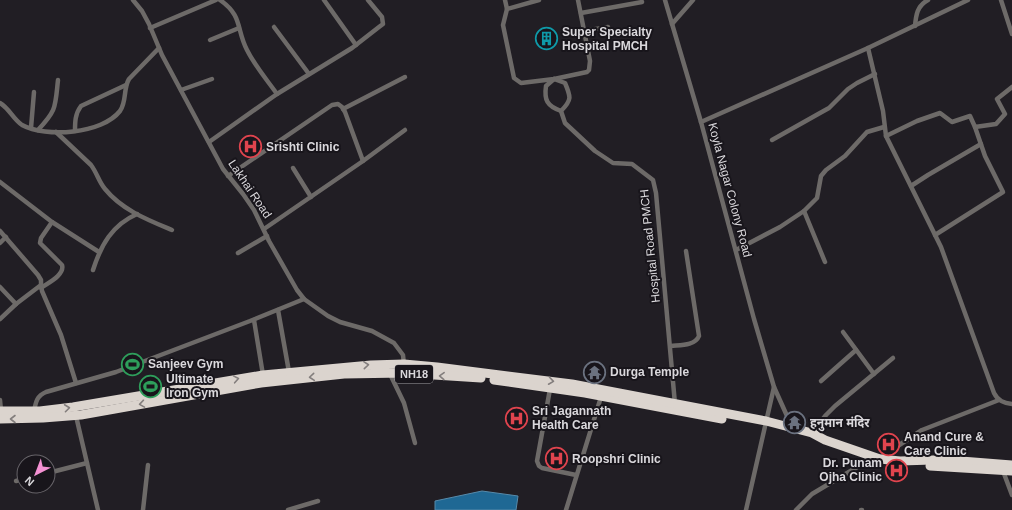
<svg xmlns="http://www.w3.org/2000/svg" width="1012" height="510" viewBox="0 0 1012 510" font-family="Helvetica,'Noto Sans Devanagari',sans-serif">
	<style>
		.water { fill: #1f6894; stroke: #578aaa }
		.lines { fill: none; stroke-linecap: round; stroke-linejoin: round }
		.street { stroke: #6d6a68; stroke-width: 4.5 }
		.highway { stroke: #dbd4ce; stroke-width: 9 }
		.oneway { stroke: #837e7d }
		.labels { text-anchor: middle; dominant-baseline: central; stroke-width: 4; stroke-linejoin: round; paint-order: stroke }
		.shield { fill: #18151b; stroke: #a09ea2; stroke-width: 1 }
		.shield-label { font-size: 11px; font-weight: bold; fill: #dad8dc }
		.poi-label { font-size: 12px; font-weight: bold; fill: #dad8dc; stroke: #18151b; text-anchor: start }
		.street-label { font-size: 12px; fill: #dad8dc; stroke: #18151b }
	</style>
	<rect width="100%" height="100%" fill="#211e24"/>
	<path class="water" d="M482,491L518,496L516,510H435V501Z"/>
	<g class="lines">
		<g class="street">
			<path d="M133,0L142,11L149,24L162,55L223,169L243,194L254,210L269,241L297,290L304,299L328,316L340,322L372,331L394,343L403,355L404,365"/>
			<path d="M220,0C243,16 236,29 247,50C255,66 267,80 277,94"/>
			<path d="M324,0L356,45"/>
			<path d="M505,0L507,9"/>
			<path d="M539,0L507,9L503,25L514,78L521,83L554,79L587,72L589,70L590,61L578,0"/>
			<path d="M665,0L701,122L754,319L774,387L792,427"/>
			<path d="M1001,0L1012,34"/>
			<path d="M581,13L642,2"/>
			<path d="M672,24L693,0"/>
			<path d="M915,26C916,15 917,6 928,0"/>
			<path d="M274,27L309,74"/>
			<path d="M150,28L216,0"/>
			<path d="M584,31L608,27"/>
			<path d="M210,40L239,28"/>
			<path d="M868,48L883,111L886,136L941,247L994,393C998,401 1004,403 1012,404"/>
			<path d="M554,79L565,83C571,97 572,100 561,111L565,123L595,151L613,163L632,164L653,180L656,193L675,404"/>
			<path d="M554,79L546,86C544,100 547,106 561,111"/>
			<path d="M181,90L212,79"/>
			<path d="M0,103C9,108 13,119 22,125C46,138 102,134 120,111C127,101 123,89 129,79L159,48"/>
			<path d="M343,109L405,77"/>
			<path d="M701,122L868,48L968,0"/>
			<path d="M31,128L34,92"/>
			<path d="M38,130C57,110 55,107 58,80"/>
			<path d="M75,131C75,122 75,114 81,106L126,85"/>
			<path d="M56,132L91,165C97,173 99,182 105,189C122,210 148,220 172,230"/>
			<path d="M886,136L917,121L940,113L952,122L970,116L975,127L996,124L1005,114L997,99L1012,87"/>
			<path d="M772,140L820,113L829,108L848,89L857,83L875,74"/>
			<path d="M209,142L277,94L352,48L379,27L383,24L382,17L368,0"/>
			<path d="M293,168L311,197"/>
			<path d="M228,176L332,105L338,104L342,107L345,112L363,161"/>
			<path d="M0,182L52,222L99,252"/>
			<path d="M911,186L928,175L981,144"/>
			<path d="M804,211L825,262"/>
			<path d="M264,229L363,161L405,130"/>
			<path d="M0,231L38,275L41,280V285L16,304L0,319"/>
			<path d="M935,235L1003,192L985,156L975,127"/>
			<path d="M0,243L6,237"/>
			<path d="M736,250L780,227L804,211L817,198L821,176L826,170L845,156L867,132L884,127"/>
			<path d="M238,253L267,236"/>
			<path d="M93,270C101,245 112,225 137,214"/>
			<path d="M41,285L42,291L61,335L76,383"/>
			<path d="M0,287L16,304"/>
			<path d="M41,288C48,283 65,275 62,265L40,243L41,238L52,222"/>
			<path d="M278,310L289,372"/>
			<path d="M254,320L263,375"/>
			<path d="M843,332L874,374"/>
			<path d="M671,346C680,345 695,346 699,336L686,251"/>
			<path d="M390,374L404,403L415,443"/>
			<path d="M821,381L856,350"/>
			<path d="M550,389L537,461L539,466L542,468L576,475"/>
			<path d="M0,400L1,411"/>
			<path d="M34,411C36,401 37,396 46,392L116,372L250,321L304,299"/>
			<path d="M76,416L98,510"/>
			<path d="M812,433L826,415L835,406L893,358"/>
			<path d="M881,457L922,430L999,400"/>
			<path d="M1003,471L1012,495"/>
			<path d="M48,473L87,463"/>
			<path d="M16,481L24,479"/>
			<path d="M143,510L148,465"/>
			<path d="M288,510L318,501"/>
			<path d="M566,510L601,397"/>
			<path d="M746,510L774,387"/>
			<path d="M796,510L812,494L874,457"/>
			<path d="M861,510H862"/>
		</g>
		<g class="highway">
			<path d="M494,380L585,393L722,419"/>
			<path d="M0,411H40L73,407L263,375L371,365L404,364L437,367L572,384L766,421L812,433L825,440L880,459L900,461L933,460L961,461L1012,465"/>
			<path d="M0,419L43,418L81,415L261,383L344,374L403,373L481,378"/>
			<path d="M930,466L1012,471"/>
		</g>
	</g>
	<defs><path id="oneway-chevron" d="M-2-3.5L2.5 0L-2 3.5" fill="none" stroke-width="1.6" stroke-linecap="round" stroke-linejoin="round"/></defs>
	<g class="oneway">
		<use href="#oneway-chevron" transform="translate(366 365) rotate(-5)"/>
		<use href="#oneway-chevron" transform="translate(442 376) rotate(-178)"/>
		<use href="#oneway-chevron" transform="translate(312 377) rotate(175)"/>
		<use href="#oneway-chevron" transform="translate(236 379) rotate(-10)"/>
		<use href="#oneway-chevron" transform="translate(551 381) rotate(8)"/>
		<use href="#oneway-chevron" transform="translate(142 404) rotate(171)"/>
		<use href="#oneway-chevron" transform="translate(67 408) rotate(-7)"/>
		<use href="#oneway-chevron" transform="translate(13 419) rotate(-180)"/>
	</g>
	<defs>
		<symbol id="building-ring" viewBox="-11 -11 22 22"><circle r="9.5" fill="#18151b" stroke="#0f9aa8" stroke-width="1.5"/><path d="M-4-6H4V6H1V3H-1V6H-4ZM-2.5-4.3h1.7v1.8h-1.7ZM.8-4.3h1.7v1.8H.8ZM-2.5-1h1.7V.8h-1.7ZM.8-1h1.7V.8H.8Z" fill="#0f9aa8"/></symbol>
		<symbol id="hospital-ring" viewBox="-11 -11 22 22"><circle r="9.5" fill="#18151b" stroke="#e0444e" stroke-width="1.5"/><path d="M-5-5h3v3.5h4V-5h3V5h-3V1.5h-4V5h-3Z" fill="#e0444e"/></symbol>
		<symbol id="stadium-ring" viewBox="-11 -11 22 22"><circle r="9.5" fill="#18151b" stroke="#2e9e5b" stroke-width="1.5"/><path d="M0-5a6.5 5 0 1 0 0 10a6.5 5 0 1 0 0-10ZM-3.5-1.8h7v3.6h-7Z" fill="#2e9e5b"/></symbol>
		<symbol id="temple-ring" viewBox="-11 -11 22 22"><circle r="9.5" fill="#18151b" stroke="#6b7280" stroke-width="1.5"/><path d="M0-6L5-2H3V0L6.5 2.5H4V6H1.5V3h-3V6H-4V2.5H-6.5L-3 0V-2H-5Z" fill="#6b7280"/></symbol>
	</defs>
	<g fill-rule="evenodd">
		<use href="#building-ring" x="534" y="26" width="25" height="25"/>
		<use href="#hospital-ring" x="238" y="134" width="25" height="25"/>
		<use href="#stadium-ring" x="120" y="352" width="25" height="25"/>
		<use href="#temple-ring" x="582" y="360" width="25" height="25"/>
		<use href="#stadium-ring" x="138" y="374" width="25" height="25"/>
		<use href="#hospital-ring" x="504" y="406" width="25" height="25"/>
		<use href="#temple-ring" x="782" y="410" width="25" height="25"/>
		<use href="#hospital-ring" x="876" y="432" width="25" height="25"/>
		<use href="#hospital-ring" x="544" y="446" width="25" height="25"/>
		<use href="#hospital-ring" x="884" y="458" width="25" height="25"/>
	</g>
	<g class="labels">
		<rect class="shield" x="395" y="365" width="38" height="18" rx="3"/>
		<g class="shield-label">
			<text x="414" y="374">NH18</text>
		</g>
		<g class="poi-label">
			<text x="562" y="32">Super Specialty<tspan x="562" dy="14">Hospital PMCH</tspan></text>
			<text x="266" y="147">Srishti Clinic</text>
			<text x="148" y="364">Sanjeev Gym</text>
			<text x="610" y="372">Durga Temple</text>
			<text x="166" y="379">Ultimate<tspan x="166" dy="14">Iron Gym</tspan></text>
			<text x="532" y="411">Sri Jagannath<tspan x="532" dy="14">Health Care</tspan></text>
			<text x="810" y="423">हनुमान मंदिर</text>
			<text x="904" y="437">Anand Cure &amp;<tspan x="904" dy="14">Care Clinic</tspan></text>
			<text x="572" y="459">Roopshri Clinic</text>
			<text x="882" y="463" text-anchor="end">Dr. Punam<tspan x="882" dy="14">Ojha Clinic</tspan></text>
		</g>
		<g class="street-label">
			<text transform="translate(250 189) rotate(56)">Lakhai Road</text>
			<text transform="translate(730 190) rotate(75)">Koyla Nagar Colony Road</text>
			<text transform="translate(650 246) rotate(-96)">Hospital Road PMCH</text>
		</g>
	</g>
	<g transform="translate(36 474) rotate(222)"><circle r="19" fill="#18151b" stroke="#666368"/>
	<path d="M0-3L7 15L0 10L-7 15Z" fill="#f491d3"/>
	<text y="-6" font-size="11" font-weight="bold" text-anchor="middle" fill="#dad8dc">N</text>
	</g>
</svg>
